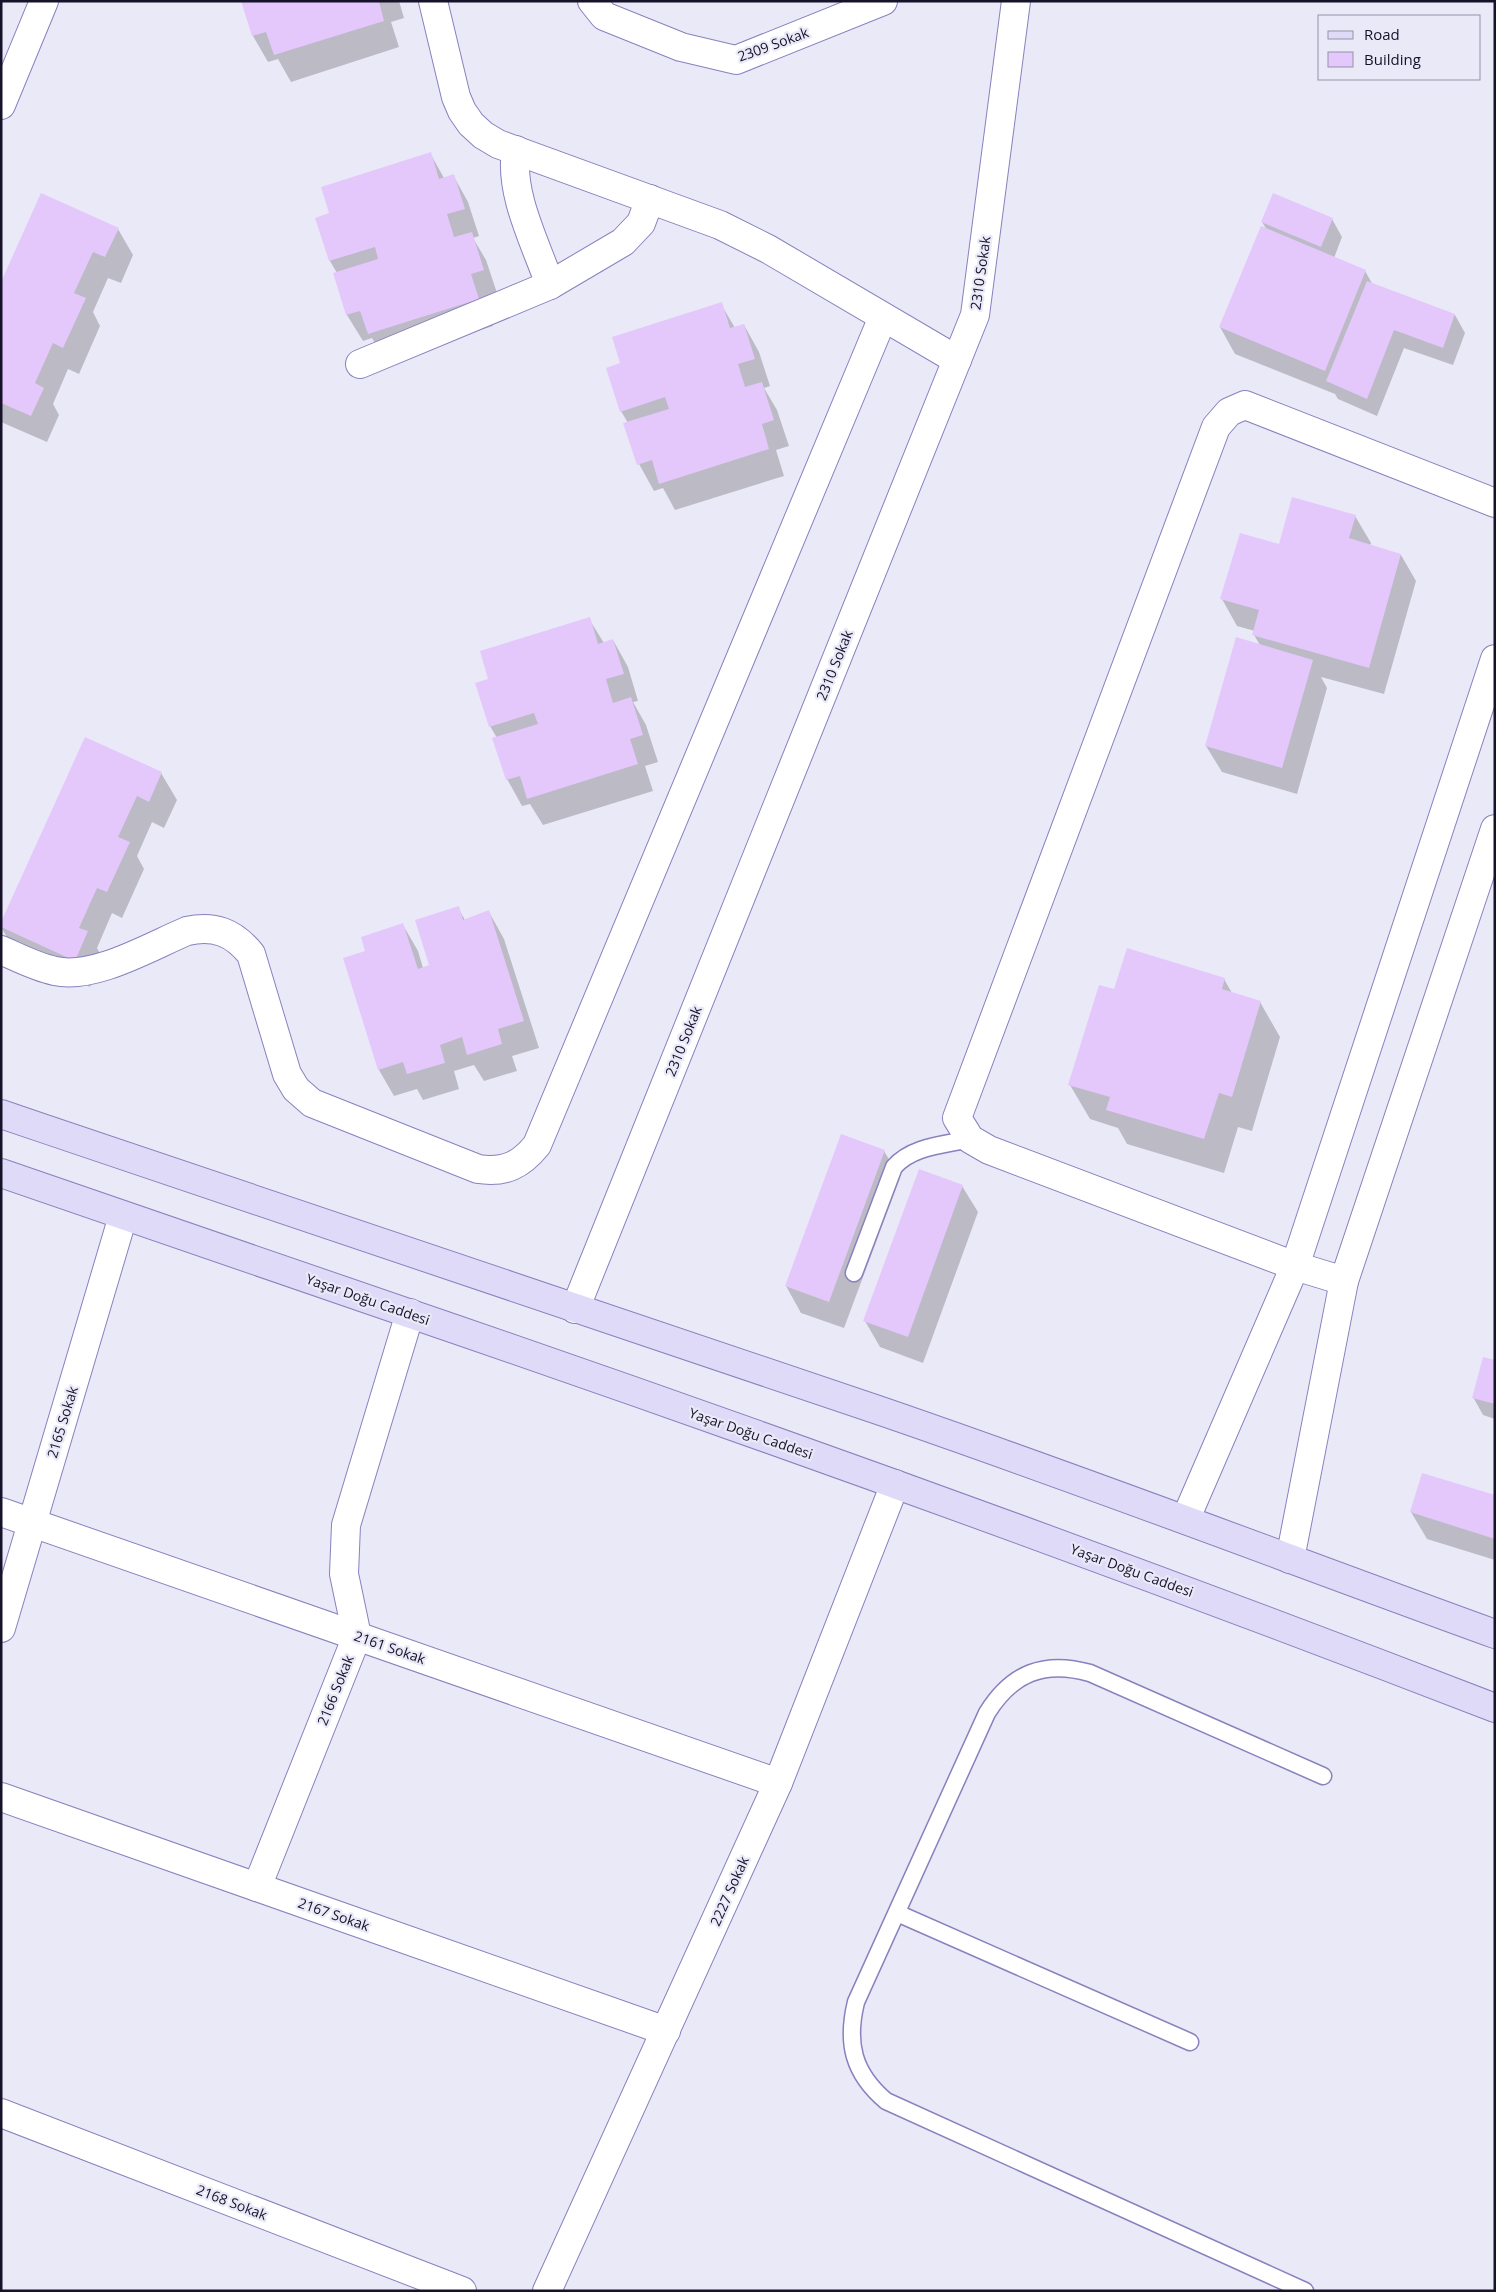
<svg xmlns="http://www.w3.org/2000/svg" width="1496" height="2292" viewBox="0 0 1496 2292" font-family="'Open Sans',sans-serif">
	<style>
		.shadow { fill: #0003 }
		.building { fill: #e4c8fc }
		.lines { fill: none; stroke-linecap: round; stroke-linejoin: round }
		.lane-casing { stroke: #8981be; stroke-width: 19 }
		.street-casing { stroke: #8981be; stroke-width: 30 }
		.secondary-casing { stroke: #8981be; stroke-width: 30 }
		.lane { stroke: #fff; stroke-width: 16 }
		.street { stroke: #fff; stroke-width: 28 }
		.secondary { stroke: #dfdaf7; stroke-width: 28 }
		.labels { text-anchor: middle; dominant-baseline: central; stroke-width: 4.5; stroke-linejoin: round; paint-order: stroke }
		.street-label { font-size: 14px; fill: #16122a; stroke: #eae9f7 }
	</style>
	<rect width="100%" height="100%" fill="#eae9f7"/>
	<g class="shadow">
		<path d="M242,1H399L404,18L391,22L399,47L291,82L278,59L268,62L253,36Z"/>
		<path d="M430,153L444,178L453,175L468,202L479,236L473,238L486,260L498,296L486,301L493,326L385,360L372,338L363,341L347,315L337,273L330,261L317,219L331,214Z"/>
		<path d="M1332,219L1342,237L1334,258L1365,271L1373,285L1455,315L1465,333L1453,365L1404,348L1377,416L1338,399L1335,394L1235,354L1220,327L1267,230L1262,222Z"/>
		<path d="M118,229L133,255L121,283L108,278L93,312L100,326L79,374L68,369L53,404L59,415L47,442L1,422V285Z"/>
		<path d="M721,304L735,328L744,325L759,352L770,386L764,388L777,410L789,446L776,450L784,476L675,510L663,488L654,491L639,464L628,423L621,411V364Z"/>
		<path d="M1355,516L1371,543L1370,546L1401,555L1416,581L1384,694L1321,677L1327,688L1297,794L1222,772L1206,746L1260,645L1254,635L1255,631L1237,626L1222,599L1280,546Z"/>
		<path d="M589,619L604,643L613,640L628,667L638,701L633,702L646,725L658,762L645,766L653,791L543,825L530,804L522,806L507,779L497,738L490,726V679Z"/>
		<path d="M86,739L161,773L177,800L164,828L152,822L137,856L144,869L122,918L112,913L97,948L103,959L90,987L16,953L1,927Z"/>
		<path d="M458,908L465,920L489,912L504,939L539,1048L512,1056L517,1071L484,1081L474,1065L454,1071L459,1089L423,1100L417,1089L394,1096L379,1070L367,951L403,925L418,951L423,968L431,966Z"/>
		<path d="M1224,979L1232,993L1260,1002L1280,1037L1252,1131L1238,1127L1224,1173L1127,1144L1118,1128L1090,1119L1070,1085L1115,991Z"/>
		<path d="M884,1151L900,1178L844,1328L801,1313L786,1286Z"/>
		<path d="M962,1186L978,1212L923,1363L880,1347L865,1321Z"/>
		<path d="M1495,1361V1419L1483,1415L1473,1397Z"/>
		<path d="M1495,1497V1560L1427,1539L1411,1512Z"/>
	</g>
	<g class="building">
		<path d="M241,1H379L384,21L274,55L266,32L252,36Z"/>
		<path d="M431,152L439,179L454,174L465,209L447,214L454,237L472,232L484,270L471,274L479,299L368,334L360,311L346,315L333,273L378,259L375,247L329,261L315,218L329,213L321,187Z"/>
		<path d="M41,193L119,228L105,257L93,252L74,293L86,298L63,348L53,343L35,383L44,388L31,416L1,403V282Z"/>
		<path d="M1273,193L1333,218L1321,247L1261,222Z"/>
		<path d="M1261,226L1366,270L1325,371L1219,327Z"/>
		<path d="M1367,281L1455,314L1443,348L1394,330L1367,399L1326,381Z"/>
		<path d="M722,302L730,328L744,324L755,359L738,364L745,387L762,382L774,420L762,424L769,449L659,484L652,460L637,465L623,423L669,409L665,397L620,412L606,368L620,363L612,337Z"/>
		<path d="M1292,497L1356,515L1349,538L1401,554L1369,668L1252,635L1259,610L1220,599L1240,533L1279,544Z"/>
		<path d="M590,617L598,644L613,639L624,674L606,679L613,703L631,697L643,735L630,739L638,764L527,799L520,776L506,780L492,738L538,724L534,713L489,727L475,683L488,679L480,651Z"/>
		<path d="M1236,637L1313,660L1282,768L1205,746Z"/>
		<path d="M85,737L162,772L149,802L137,796L118,837L130,842L107,892L97,888L79,928L88,931L75,961L1,927V922Z"/>
		<path d="M459,906L463,920L489,910L524,1021L498,1029L502,1044L467,1055L462,1037L440,1045L445,1063L407,1074L403,1062L378,1070L343,958L365,951L361,937L403,923L418,969L429,965L415,920Z"/>
		<path d="M1127,948L1225,978L1222,989L1261,1001L1232,1097L1219,1093L1204,1139L1106,1110L1110,1097L1068,1085L1099,985L1114,989Z"/>
		<path d="M841,1134L885,1150L829,1302L785,1286Z"/>
		<path d="M919,1169L963,1185L908,1337L863,1321Z"/>
		<path d="M1483,1357L1495,1360V1404L1472,1398Z"/>
		<path d="M1422,1473L1495,1495V1539L1410,1512Z"/>
	</g>
	<g class="lines">
		<defs>
			<g id="lane">
				<path d="M854,1273L894,1167C912,1146 944,1145 970,1139"/>
				<path d="M897,1913L1190,2042"/>
				<path d="M1305,2291L886,2101C853,2073 846,2043 856,2002L987,1713C1012,1673 1044,1660 1090,1673L1323,1776"/>
			</g>
			<g id="street">
				<path d="M433,1L456,97L462,111L471,124L483,135L498,144L720,225L768,249L957,360"/>
				<path d="M592,1L604,16L681,47L736,60L883,1"/>
				<path d="M1,105L44,1"/>
				<path d="M516,150C509,194 536,244 550,285"/>
				<path d="M360,364L550,285L623,242L641,223L650,199"/>
				<path d="M1,950C19,958 36,967 55,971C94,980 151,946 187,931C214,925 233,932 251,954L287,1074L296,1089L312,1103L478,1169C505,1173 521,1165 537,1145L883,317"/>
				<path d="M1344,1281L1295,1266L989,1150L970,1139L957,1118L1216,427L1229,412L1245,405L1495,503"/>
				<path d="M575,1309L975,315L1016,1"/>
				<path d="M1,1512L778,1783"/>
				<path d="M1186,1518L1295,1266L1495,659"/>
				<path d="M1290,1559L1344,1281L1495,829"/>
				<path d="M1,1628L123,1216"/>
				<path d="M1,1797L666,2031"/>
				<path d="M257,1887L357,1636L344,1574L346,1525L410,1313"/>
				<path d="M1,2113L462,2291"/>
				<path d="M547,2291L778,1783L895,1484"/>
			</g>
			<g id="secondary">
				<path d="M1,1114C292,1213 584,1309 875,1409C1083,1480 1288,1559 1495,1634"/>
				<path d="M1,1173C137,1221 273,1266 408,1313C773,1438 1135,1569 1495,1708"/>
			</g>
		</defs>
		<use href="#lane" class="lane-casing"/>
		<use href="#street" class="street-casing"/>
		<use href="#secondary" class="secondary-casing"/>
		<use href="#lane" class="lane"/>
		<use href="#street" class="street"/>
		<use href="#secondary" class="secondary"/>
	</g>
	<g class="labels">
		<g class="street-label">
			<text transform="translate(773 44) rotate(-20)">2309 Sokak</text>
			<text transform="translate(980 273) rotate(-82)">2310 Sokak</text>
			<text transform="translate(834 665) rotate(-68)">2310 Sokak</text>
			<text transform="translate(683 1041) rotate(-68)">2310 Sokak</text>
			<text transform="translate(368 1299) rotate(19)">Yaşar Doğu Caddesi</text>
			<text transform="translate(62 1422) rotate(-73)">2165 Sokak</text>
			<text transform="translate(751 1433) rotate(19)">Yaşar Doğu Caddesi</text>
			<text transform="translate(1132 1570) rotate(20)">Yaşar Doğu Caddesi</text>
			<text transform="translate(390 1647) rotate(19)">2161 Sokak</text>
			<text transform="translate(335 1690) rotate(-68)">2166 Sokak</text>
			<text transform="translate(729 1891) rotate(-66)">2227 Sokak</text>
			<text transform="translate(334 1914) rotate(19)">2167 Sokak</text>
			<text transform="translate(232 2202) rotate(21)">2168 Sokak</text>
		</g>
	</g>
	<rect width="1496" height="2292" fill="none" stroke="#16122a" stroke-width="5"/>
	<rect x="1318" y="15" width="162" height="65" fill="#eae9f7" stroke="#9593a5"/>
	<rect x="1328" y="31" width="25" height="8" fill="#dfdaf7" stroke="#9593a5"/>
	<text x="1364" y="40" font-size="15" fill="#16122a">Road</text>
	<rect x="1328" y="52" width="25" height="15" fill="#e4c8fc" stroke="#9593a5"/>
	<text x="1364" y="65" font-size="15" fill="#16122a">Building</text>
</svg>
